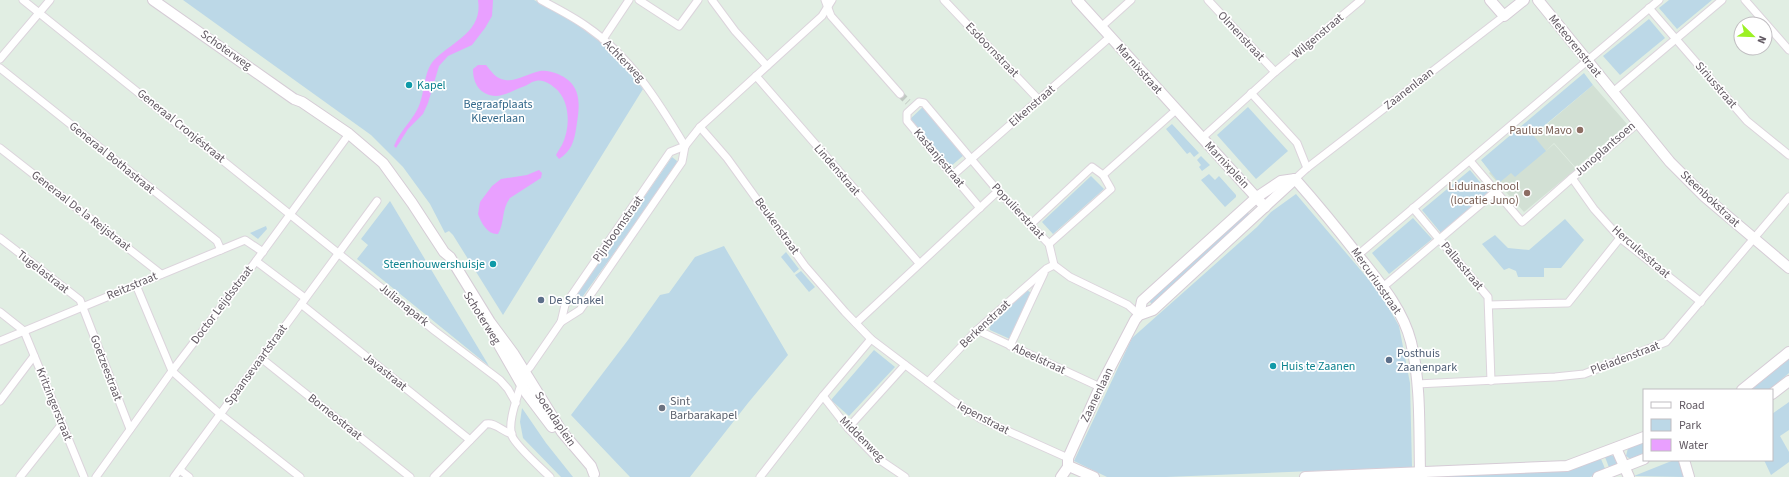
<svg xmlns="http://www.w3.org/2000/svg" width="1789" height="477" viewBox="0 0 1789 477" font-family="'Source Sans 3',sans-serif">
	<style>
		.education { fill: #d2e0d4 }
		.green { fill: #bcd8e7 }
		.water { fill: #e9a0ff }
		.lines { fill: none; stroke-linecap: round; stroke-linejoin: round }
		.street-tunnel { stroke: #c1c9c3; stroke-width: 7; stroke-dasharray: 7 3.5; stroke-linecap: butt }
		.street-casing { stroke: #dcd4dc; stroke-width: 9 }
		.secondary-casing { stroke: #d6ccd6; stroke-width: 12 }
		.street { stroke: #fff; stroke-width: 7 }
		.secondary { stroke: #fff; stroke-width: 10 }
		.culture-dot { fill: #0f9aa8; stroke: #fff; stroke-width: 1.5 }
		.education-dot { fill: #8d6e63; stroke: #fff; stroke-width: 1.5 }
		.service-dot { fill: #5c6f8a; stroke: #fff; stroke-width: 1.5 }
		.worship-dot { fill: #6b7280; stroke: #fff; stroke-width: 1.5 }
		.labels { text-anchor: middle; dominant-baseline: central; stroke-width: 3.5; stroke-linejoin: round; paint-order: stroke }
		.street-label { font-size: 12px; fill: #625a63; stroke: #fff }
		.culture-label { font-size: 12px; fill: #0d838f; stroke: #fff; text-anchor: start }
		.park-label { font-size: 12px; fill: #32688a; stroke: #fff }
		.education-label { font-size: 12px; fill: #785e54; stroke: #fff; text-anchor: end }
		.service-label { font-size: 12px; fill: #4e5e75; stroke: #fff; text-anchor: start }
		.worship-label { font-size: 12px; fill: #5b616d; stroke: #fff; text-anchor: start }
	</style>
	<rect width="100%" height="100%" fill="#e1eee3"/>
	<path class="education" d="M1593,85L1627,124L1576,168L1554,143L1546,151L1554,144L1576,169L1524,212L1489,173Z"/>
	<g class="green">
		<path d="M183,0H534L585,28L609,49L643,89L503,315L453,235L449,231L445,233L430,204L403,167L371,135Z"/>
		<path d="M1669,0H1712L1677,29L1659,8Z"/>
		<path d="M1649,19L1665,38L1620,75L1603,56Z"/>
		<path d="M1584,73L1593,85L1533,135L1546,151L1515,177L1511,173L1499,183L1481,160Z"/>
		<path d="M924,106L965,154L950,167L909,120Z"/>
		<path d="M1248,107L1288,151L1256,179L1217,135Z"/>
		<path d="M1172,124L1199,153L1194,157L1190,152L1187,154L1166,129Z"/>
		<path d="M1201,156L1210,165L1202,171L1199,167L1201,165L1197,160Z"/>
		<path d="M672,157L677,161L676,167L578,303L576,304L572,301L577,294Z"/>
		<path d="M1470,170L1489,193L1441,233L1422,210Z"/>
		<path d="M1209,174L1215,180L1219,176L1236,195V197L1225,207L1201,180Z"/>
		<path d="M1091,176L1104,189L1053,234L1042,222Z"/>
		<path d="M1296,194L1381,294L1399,326L1410,383L1412,467L1166,477H1107L1074,461L1132,338L1257,227L1271,212Z"/>
		<path d="M390,201L489,366L357,259L368,245L361,239Z"/>
		<path d="M1247,212L1250,215L1152,304L1148,300Z"/>
		<path d="M1413,218L1432,239L1389,274L1372,253Z"/>
		<path d="M1565,219L1584,240L1561,268H1544V277H1518L1516,271L1509,268L1504,270L1482,244L1495,235L1508,248L1529,250Z"/>
		<path d="M266,226L267,229L258,239L250,233Z"/>
		<path d="M724,246L788,355L748,403L690,477H630L571,415L628,340L660,295L669,293L695,257Z"/>
		<path d="M786,252L799,269L794,273L781,257Z"/>
		<path d="M801,271L815,287L809,292L795,275Z"/>
		<path d="M1027,290L1031,293L1010,339L990,330L989,325Z"/>
		<path d="M874,350L895,367L849,416L831,400Z"/>
		<path d="M1789,359V373L1769,390H1751Z"/>
		<path d="M1789,402V430L1780,436L1789,452V462L1771,475L1764,460H1772V414Z"/>
		<path d="M522,408L546,443L573,477H561L523,438L520,422Z"/>
		<path d="M1644,442V455L1632,460L1626,456L1628,448Z"/>
		<path d="M1610,455L1614,456L1617,465L1610,470L1605,457Z"/>
		<path d="M1601,459L1606,471L1590,477H1437L1436,475L1573,469Z"/>
		<path d="M1674,460H1679L1684,477L1634,476Z"/>
	</g>
	<g class="water">
		<path d="M478,0H493L492,16L485,28L472,45L448,56L439,66L428,103L423,114L408,129L396,148L394,146C400,131 410,123 417,110C426,94 422,71 436,58C454,41 483,31 478,0Z"/>
		<path d="M478,65H486C491,71 496,79 505,80C516,82 529,73 540,71C546,70 552,72 558,74C583,85 580,105 576,129C574,142 571,151 559,159L556,155C558,151 560,148 562,145C571,127 570,100 555,88C550,84 543,79 536,81C532,81 528,85 525,86C516,89 505,96 496,96C480,95 473,84 473,69Z"/>
		<path d="M539,170L542,173L541,178L510,198C501,210 505,222 498,234C488,235 481,223 478,214L480,202L492,186L501,179L527,175Z"/>
	</g>
	<g class="lines">
		<path class="street-tunnel" d="M900,94L908,102"/>
		<defs>
			<g id="street">
				<path d="M23,0L435,331L500,380L508,389L516,403"/>
				<path d="M541,0C556,8 572,16 586,26C630,56 658,101 685,146"/>
				<path d="M639,0L679,26L698,0"/>
				<path d="M712,0L735,31L767,66"/>
				<path d="M825,0L831,16L900,94"/>
				<path d="M944,0L1039,100"/>
				<path d="M1208,0L1275,72"/>
				<path d="M1745,0L1789,50"/>
				<path d="M1649,8L1747,121L1789,155"/>
				<path d="M1101,27L1131,0"/>
				<path d="M603,39L629,0"/>
				<path d="M0,59L50,0"/>
				<path d="M0,68L217,241L221,250"/>
				<path d="M756,76L919,263"/>
				<path d="M1613,92L1722,0"/>
				<path d="M1251,93L1297,143L1307,168"/>
				<path d="M700,127L727,158L805,266L845,312L871,339L953,401L981,419L1068,458"/>
				<path d="M1202,138L1275,72L1361,0"/>
				<path d="M0,148L161,274"/>
				<path d="M1470,161L1522,222L1572,178L1638,123"/>
				<path d="M953,175L1110,37"/>
				<path d="M1103,175L1176,110"/>
				<path d="M1572,178L1594,209L1620,238L1701,302"/>
				<path d="M1295,179L1307,168L1504,16"/>
				<path d="M980,208L907,121V113L919,102L924,103L998,191L1049,244L1054,265L1070,277L1128,305L1139,315"/>
				<path d="M1413,208L1488,297L1491,381"/>
				<path d="M1030,225L1092,167L1103,175L1111,189L1049,244"/>
				<path d="M0,238L80,300L130,429"/>
				<path d="M1358,255L1659,0"/>
				<path d="M256,261L305,298"/>
				<path d="M136,285L172,371L220,414L300,477"/>
				<path d="M1383,287L1496,191"/>
				<path d="M301,304L470,440"/>
				<path d="M1489,305L1568,303L1620,238"/>
				<path d="M0,312L24,331L84,477"/>
				<path d="M561,322L580,310L682,162L685,146"/>
				<path d="M856,323L998,191"/>
				<path d="M977,330L1100,387"/>
				<path d="M0,341L245,240L263,252"/>
				<path d="M1010,346L1044,273"/>
				<path d="M261,358L410,477"/>
				<path d="M525,372L530,367L561,322L565,305L670,152L685,146L700,127L822,16L832,0"/>
				<path d="M522,381C518,396 507,422 512,436C516,446 541,468 550,477"/>
				<path d="M928,382L977,330L1046,269L1054,265"/>
				<path d="M1417,384L1555,377L1584,374L1666,342L1789,197"/>
				<path d="M823,396L848,428L877,458L905,477"/>
				<path d="M0,401L34,356"/>
				<path d="M848,428L905,365"/>
				<path d="M180,470L189,477"/>
				<path d="M20,477L62,424"/>
				<path d="M96,477L172,371L256,261L349,134"/>
				<path d="M174,477L377,201"/>
				<path d="M434,477L486,424C495,422 503,432 512,434"/>
				<path d="M760,477L823,396L871,339"/>
			</g>
			<g id="secondary">
				<path d="M153,0L294,99L302,102L349,134L383,163L412,203L444,252L450,257L490,322L513,353L562,432L591,466L594,474"/>
				<path d="M1077,0L1265,207"/>
				<path d="M1490,0L1504,16L1524,0"/>
				<path d="M1538,0L1670,162L1705,197L1789,268"/>
				<path d="M1295,179C1318,205 1340,232 1361,259C1381,284 1403,310 1411,342C1421,384 1419,429 1420,472L1422,477"/>
				<path d="M1139,315L1142,301L1257,197L1281,181L1295,179"/>
				<path d="M495,338L527,394L552,427"/>
				<path d="M1742,390L1789,352"/>
				<path d="M1772,394L1789,381"/>
				<path d="M1616,448L1629,477"/>
				<path d="M1684,460L1689,477"/>
				<path d="M1068,467H1071L1094,477"/>
				<path d="M1061,477L1068,467V458L1100,387L1135,320L1139,315L1153,310L1295,179"/>
				<path d="M1305,477L1567,466L1644,437"/>
				<path d="M1598,477L1644,459"/>
			</g>
		</defs>
		<use href="#street" class="street-casing"/>
		<use href="#secondary" class="secondary-casing"/>
		<use href="#street" class="street"/>
		<use href="#secondary" class="secondary"/>
	</g>
	<g class="culture-dot">
		<circle cx="409" cy="85" r="4"/>
		<circle cx="493" cy="264" r="4"/>
		<circle cx="1273" cy="366" r="4"/>
	</g>
	<g class="education-dot">
		<circle cx="1580" cy="130" r="4"/>
		<circle cx="1527" cy="193" r="4"/>
	</g>
	<g class="service-dot">
		<circle cx="541" cy="300" r="4"/>
		<circle cx="1389" cy="360" r="4"/>
	</g>
	<circle class="worship-dot" cx="662" cy="408" r="4"/>
	<g class="labels">
		<g class="street-label">
			<text transform="translate(1241 36) rotate(47)">Olmenstraat</text>
			<text transform="translate(1318 36) rotate(-40)">Wilgenstraat</text>
			<text transform="translate(1575 46) rotate(51)">Meteorenstraat</text>
			<text transform="translate(226 50) rotate(35)">Schoterweg</text>
			<text transform="translate(992 50) rotate(46)">Esdoornstraat</text>
			<text transform="translate(624 61) rotate(46)">Achterweg</text>
			<text transform="translate(1139 69) rotate(48)">Marnixstraat</text>
			<text transform="translate(1716 85) rotate(49)">Siriusstraat</text>
			<text transform="translate(1409 89) rotate(-38)">Zaanenlaan</text>
			<text transform="translate(1032 106) rotate(-41)">Eikenstraat</text>
			<text transform="translate(181 126) rotate(39)">Generaal Cronjéstraat</text>
			<text transform="translate(1605 149) rotate(-41)">Junoplantsoen</text>
			<text transform="translate(112 158) rotate(39)">Generaal Bothastraat</text>
			<text transform="translate(939 158) rotate(50)">Kastanjestraat</text>
			<text transform="translate(1227 165) rotate(47)">Marnixplein</text>
			<text transform="translate(837 170) rotate(49)">Lindenstraat</text>
			<text transform="translate(1710 199) rotate(43)">Steenbokstraat</text>
			<text transform="translate(81 211) rotate(38)">Generaal De la Reijstraat</text>
			<text transform="translate(1018 211) rotate(47)">Populierstraat</text>
			<text transform="translate(777 226) rotate(54)">Beukenstraat</text>
			<text transform="translate(618 229) rotate(-55)">Pijnboomstraat</text>
			<text transform="translate(1641 252) rotate(41)">Herculesstraat</text>
			<text transform="translate(1462 266) rotate(50)">Pallasstraat</text>
			<text transform="translate(43 272) rotate(38)">Tugelastraat</text>
			<text transform="translate(1376 281) rotate(55)">Mercuriusstraat</text>
			<text transform="translate(132 286) rotate(-23)">Reitzstraat</text>
			<text transform="translate(222 305) rotate(-53)">Doctor Leijdsstraat</text>
			<text transform="translate(404 305) rotate(39)">Julianapark</text>
			<text transform="translate(482 318) rotate(58)">Schoterweg</text>
			<text transform="translate(985 324) rotate(-43)">Berkenstraat</text>
			<text transform="translate(1625 358) rotate(-21)">Pleiadenstraat</text>
			<text transform="translate(1039 359) rotate(25)">Abeelstraat</text>
			<text transform="translate(256 365) rotate(-54)">Spaansevaartstraat</text>
			<text transform="translate(106 368) rotate(69)">Goetzeestraat</text>
			<text transform="translate(385 372) rotate(39)">Javastraat</text>
			<text transform="translate(1097 395) rotate(-64)">Zaanenlaan</text>
			<text transform="translate(54 404) rotate(68)">Kritzingerstraat</text>
			<text transform="translate(335 417) rotate(39)">Borneostraat</text>
			<text transform="translate(983 418) rotate(28)">Iepenstraat</text>
			<text transform="translate(555 419) rotate(56)">Soendaplein</text>
			<text transform="translate(862 439) rotate(45)">Middenweg</text>
		</g>
		<g class="culture-label">
			<text x="417" y="85">Kapel</text>
			<text x="485" y="264" text-anchor="end">Steenhouwershuisje</text>
			<text x="1281" y="366">Huis te Zaanen</text>
		</g>
		<g class="park-label">
			<text x="498" y="104">Begraafplaats<tspan x="498" dy="14">Kleverlaan</tspan></text>
		</g>
		<g class="education-label">
			<text x="1572" y="130">Paulus Mavo</text>
			<text x="1519" y="186">Liduinaschool<tspan x="1519" dy="14">(locatie Juno)</tspan></text>
		</g>
		<g class="service-label">
			<text x="549" y="300">De Schakel</text>
			<text x="1397" y="353">Posthuis<tspan x="1397" dy="14">Zaanenpark</tspan></text>
		</g>
		<g class="worship-label">
			<text x="670" y="401">Sint<tspan x="670" dy="14">Barbarakapel</tspan></text>
		</g>
	</g>
	<rect x="1643" y="389" width="130" height="72" fill="#ffffff" stroke="#c0bdc1"/>
	<rect x="1651" y="402" width="20" height="6" fill="#ffffff" stroke="#c0bdc1"/>
	<text x="1679" y="409" font-size="12" fill="#625a63">Road</text>
	<rect x="1651" y="419" width="20" height="12" fill="#bcd8e7" stroke="#c0bdc1"/>
	<text x="1679" y="429" font-size="12" fill="#625a63">Park</text>
	<rect x="1651" y="439" width="20" height="12" fill="#e9a0ff" stroke="#c0bdc1"/>
	<text x="1679" y="449" font-size="12" fill="#625a63">Water</text>
	<g transform="translate(1753 36) rotate(113)"><circle r="19" fill="#ffffff" stroke="#c0bdc1"/>
	<path d="M0-3L7 15L0 10L-7 15Z" fill="#9cf124"/>
	<text y="-6" font-size="11" font-weight="bold" text-anchor="middle" fill="#625a63">N</text>
	</g>
</svg>
